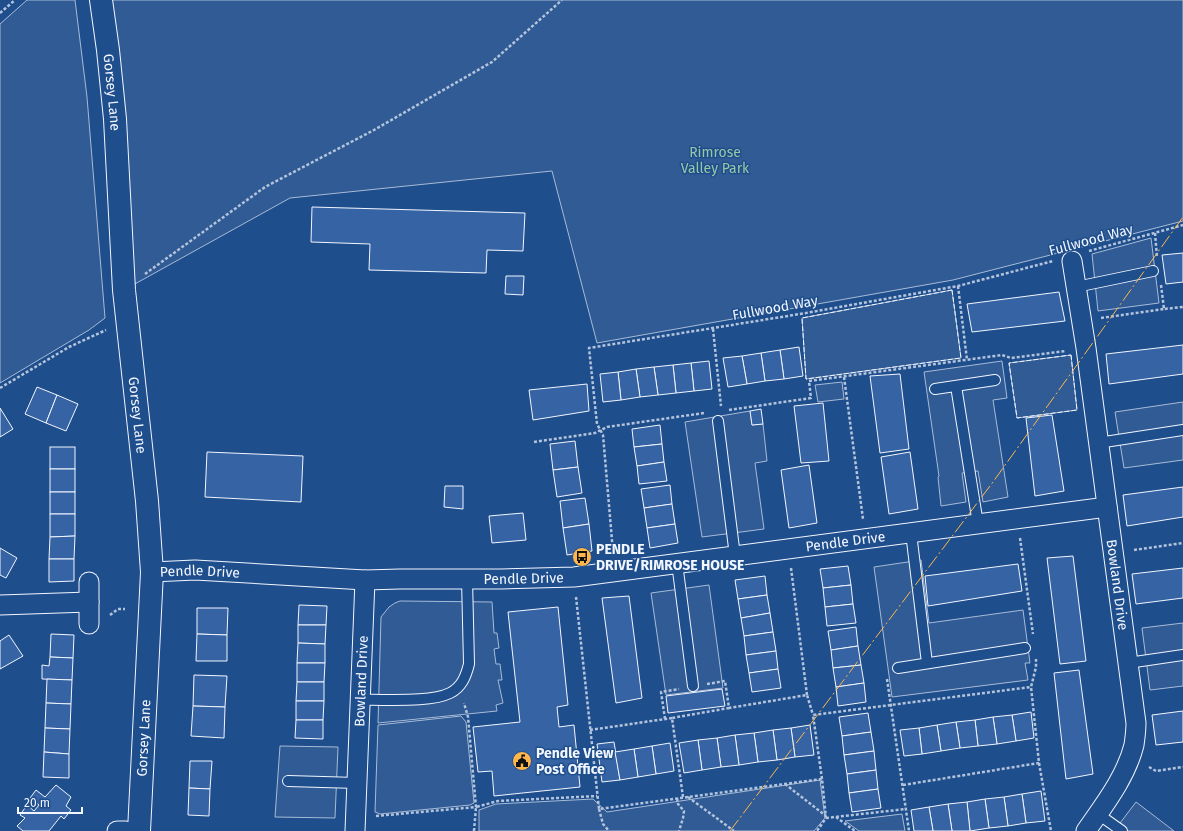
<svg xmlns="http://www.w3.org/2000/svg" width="1183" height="831" viewBox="0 0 1183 831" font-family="'Fira Sans',sans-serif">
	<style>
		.built { fill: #305b95; stroke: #a8bbd7 }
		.building { fill: #3563a3; stroke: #f2f6ff }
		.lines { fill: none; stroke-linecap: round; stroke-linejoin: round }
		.service-casing { stroke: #f2f6ff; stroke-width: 12 }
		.minor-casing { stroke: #f2f6ff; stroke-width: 21 }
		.secondary-casing { stroke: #f2f6ff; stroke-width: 24 }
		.path { stroke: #b3c4dc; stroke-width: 2.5; stroke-dasharray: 3 2; stroke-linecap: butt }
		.service { stroke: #1f4e8c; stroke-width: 10 }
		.minor { stroke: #1f4e8c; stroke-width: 19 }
		.secondary { stroke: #1f4e8c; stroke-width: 22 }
		.fence { stroke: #f2f6ff; stroke-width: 1; stroke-dasharray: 5 2; stroke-linecap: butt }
		.power { stroke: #ffb74d; stroke-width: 1; stroke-dasharray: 14 3 2 3; stroke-linecap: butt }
		.labels { text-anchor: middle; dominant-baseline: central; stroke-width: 3; stroke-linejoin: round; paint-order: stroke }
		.street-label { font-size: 14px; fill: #f2f6ff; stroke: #1f4e8c }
		.park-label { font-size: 14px; fill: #97c8a6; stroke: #1f4e8c }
		.poi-label { font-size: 14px; font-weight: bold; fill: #f2f6ff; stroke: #1f4e8c; text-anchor: start }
	</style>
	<rect width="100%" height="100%" fill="#1f4e8c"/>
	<g class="built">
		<path d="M27,0H75L87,97L105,318L89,330L0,383V24Z"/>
		<path d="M107,0H1183V221L953,280L597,343L552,171L290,198L124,290Z"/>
		<path d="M1151,238L1159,303L1098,311L1092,254Z"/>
		<path d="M952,290L961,358L806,379L802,318Z"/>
		<path d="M1071,355L1077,410L1017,418L1009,363Z"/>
		<path d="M1002,361L1007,398L993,400L1008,497L983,502L978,471L962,473L966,502L941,506L938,477L939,476L924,372Z"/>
		<path d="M842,382L844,399L818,402L815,385Z"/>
		<path d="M1183,402V460L1124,468L1115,412Z"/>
		<path d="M750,411L752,425L763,424L767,461L755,463L764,529L702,537L685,422Z"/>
		<path d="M921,560L929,623L1023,610L1030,663H1025L1028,680L892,697L874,567Z"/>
		<path d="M709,585L723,688L666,695L651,593Z"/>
		<path d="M400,601L492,602L494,633H497L499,648L494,649L496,664H500L502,680H498L503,703L496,705L497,711L378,723L381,617L389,607L395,603Z"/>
		<path d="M1183,623V686L1150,690L1142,628Z"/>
		<path d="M461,716L466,722L474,803L470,805L380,814L375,812L378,725Z"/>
		<path d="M280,746L338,747L335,818L275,817Z"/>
		<path d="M820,780L825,818L814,831H479V810L496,804L593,799L607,812Z"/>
		<path d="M1136,802L1174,831H1114Z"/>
		<path d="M902,814L905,831H859L845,821Z"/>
	</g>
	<g class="building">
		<path d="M312,207L525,213L523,251L487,250L486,273L369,270L370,244L311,242Z"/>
		<path d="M1183,253V282L1166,284L1162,255Z"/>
		<path d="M506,276H524L523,295L505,294Z"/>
		<path d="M1059,292L1065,321L972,332L967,304Z"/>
		<path d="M1183,345V374L1109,384L1106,354Z"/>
		<path d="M799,347L803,376L784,379L780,350Z"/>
		<path d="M780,350L784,379L765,381L761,353Z"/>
		<path d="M761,353L765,381L747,384L742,356Z"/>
		<path d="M742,356L747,384L728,387L723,358Z"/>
		<path d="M709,361L712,389L694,391L691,363Z"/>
		<path d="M691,363L694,391L676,393L673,365Z"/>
		<path d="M673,365L676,393L658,395L654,367Z"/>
		<path d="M654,367L658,395L640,397L636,369Z"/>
		<path d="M636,369L640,397L621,400L618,372Z"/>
		<path d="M618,372L621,400L603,402L600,374Z"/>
		<path d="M900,374L909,449L880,453L870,376Z"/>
		<path d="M587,384L589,411L533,420L529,390Z"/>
		<path d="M37,387L57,395L46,423L25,414Z"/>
		<path d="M57,395L78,404L66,431L46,423Z"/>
		<path d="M823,403L829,461L801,463L794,406Z"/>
		<path d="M0,408L13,429L0,437Z"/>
		<path d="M761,409L763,424L752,425L750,411Z"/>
		<path d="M1052,415L1064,491L1035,496L1026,418Z"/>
		<path d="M660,425L662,444L634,447L632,429Z"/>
		<path d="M575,441L578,467L553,470L550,444Z"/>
		<path d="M662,444L664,462L637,466L634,447Z"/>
		<rect x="50" y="447" width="25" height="22"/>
		<path d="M207,452L303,456L301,502L205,497Z"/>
		<path d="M910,452L918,509L889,514L881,457Z"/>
		<path d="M664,462L667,481L639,484L637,466Z"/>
		<path d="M809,465L817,523L789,528L781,470Z"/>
		<path d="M578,467L582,493L557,497L553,470Z"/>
		<rect x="50" y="469" width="25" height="23"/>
		<path d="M670,485L672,504L644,508L641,489Z"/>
		<path d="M445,486H463V509L444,507Z"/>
		<path d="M1183,487V517L1127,526L1123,495Z"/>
		<rect x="50" y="492" width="25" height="22"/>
		<path d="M585,498L589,524L563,528L560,501Z"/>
		<path d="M672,504L675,524L647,528L644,508Z"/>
		<path d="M523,513L526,540L492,543L489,516Z"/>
		<path d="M50,514H75V536L50,537Z"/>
		<path d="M589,524L592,551L567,555L563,528Z"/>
		<path d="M675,524L678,543L650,548L647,528Z"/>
		<path d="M75,536L74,559H49L50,537Z"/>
		<path d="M0,548L17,558L6,578L0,575Z"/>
		<path d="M1073,556L1086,661L1060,664L1047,558Z"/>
		<path d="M49,559H74V581L49,582Z"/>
		<path d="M1018,564L1022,591L928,606L925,576Z"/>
		<path d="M848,566L851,585L823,588L820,569Z"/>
		<path d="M1183,568V598L1136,604L1132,574Z"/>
		<path d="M765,576L767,595L738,599L735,580Z"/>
		<path d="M851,585L853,604L825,607L823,588Z"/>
		<path d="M767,595L770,613L741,618L738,599Z"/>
		<path d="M629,596L642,698L616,703L602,598Z"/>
		<path d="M853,604L856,623L827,626L825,607Z"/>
		<path d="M299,605L327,606L326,625H298Z"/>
		<path d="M558,607L568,705L557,707L559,727L574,725L580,787L494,796L492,771L478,772L473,727L520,722L508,612Z"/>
		<path d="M197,608H228L227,635L197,634Z"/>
		<path d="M770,613L773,632L744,636L741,618Z"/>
		<path d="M298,625H326L325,644L298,643Z"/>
		<path d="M856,627L858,646L831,650L828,631Z"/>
		<path d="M773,632L776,651L746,655L744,636Z"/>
		<path d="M51,634L74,635L73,658L50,657Z"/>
		<path d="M197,634L227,635V661H196Z"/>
		<path d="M9,635L23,656L0,669V641Z"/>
		<path d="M298,643L325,644V663H297Z"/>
		<path d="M858,646L861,665L833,668L831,650Z"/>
		<path d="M776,651L778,669L749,673L746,655Z"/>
		<path d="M50,657L73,658L72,680L42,679V665L49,666Z"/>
		<path d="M297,663H325L324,682H297Z"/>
		<path d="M861,665L864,683L836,687L833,668Z"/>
		<path d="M778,669L781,688L752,692L749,673Z"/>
		<path d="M1079,670L1093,774L1066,779L1054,673Z"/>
		<path d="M194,675L227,676L225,707L193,706Z"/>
		<path d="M47,679L72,680L71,704L46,703Z"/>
		<path d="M297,682H324V701H296Z"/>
		<path d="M864,683L866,702L838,706L836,687Z"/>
		<path d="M722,689L725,706L668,713L666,696Z"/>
		<path d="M296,701H324L323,720H296Z"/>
		<path d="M46,703L71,704L70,729L45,728Z"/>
		<path d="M193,706L225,707L224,738L191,736Z"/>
		<path d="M1183,711V742L1156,745L1152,715Z"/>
		<path d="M1031,712L1034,738L1016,741L1012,715Z"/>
		<path d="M868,713L871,732L842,736L839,717Z"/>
		<path d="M1012,715L1016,741L997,744L993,717Z"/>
		<path d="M993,717L997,744L978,746L975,720Z"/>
		<path d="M296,720H323V739L295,738Z"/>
		<path d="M975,720L978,746L960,748L956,722Z"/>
		<path d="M956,722L960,748L941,751L937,725Z"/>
		<path d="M810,725L814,755L795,757L791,728Z"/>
		<path d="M937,725L941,751L922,754L919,728Z"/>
		<path d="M45,728L70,729L69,754L44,752Z"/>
		<path d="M791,728L795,757L777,760L773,730Z"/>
		<path d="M919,728L922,754L904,756L900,730Z"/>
		<path d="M773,730L777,760L758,762L754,733Z"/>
		<path d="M871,732L874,751L844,755L842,736Z"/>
		<path d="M754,733L758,762L739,765L735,735Z"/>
		<path d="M735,735L739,765L721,767L717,738Z"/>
		<path d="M717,738L721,767L702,770L698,740Z"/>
		<path d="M698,740L702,770L684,773L679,743Z"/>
		<path d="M614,742L620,780L602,782L597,744Z"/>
		<path d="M670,743L674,771L656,774L652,746Z"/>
		<path d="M652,746L656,774L638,777L634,749Z"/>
		<path d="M634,749L638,777L620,780L615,752Z"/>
		<path d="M874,751L876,770L847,774L844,755Z"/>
		<path d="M44,752L69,754V778L43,777Z"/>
		<path d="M190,761H212L210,789L189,788Z"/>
		<path d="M876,770L878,789L849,793L847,774Z"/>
		<path d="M56,785L71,797L66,806L71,810L64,819L61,816L49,831H23L17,826L25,818L20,815L27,805L34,811L39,805L30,798L36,790L45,797Z"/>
		<path d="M189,788L210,789L209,816L188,815Z"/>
		<path d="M878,789L881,808L852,812L849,793Z"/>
		<path d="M1041,791L1045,821L1026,823L1022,794Z"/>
		<path d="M1022,794L1026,823L1008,826L1004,797Z"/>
		<path d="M1004,797L1008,826L989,828L985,799Z"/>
		<path d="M985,799L989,828L970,831L967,802Z"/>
		<path d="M967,802L970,831H952L948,804Z"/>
		<path d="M948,804L952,831H933L929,807Z"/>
		<path d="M929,807L933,831H914L911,810Z"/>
	</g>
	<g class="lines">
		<defs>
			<g id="service">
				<path d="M1076,287L1153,271"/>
				<path d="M956,386L978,524"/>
				<path d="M935,389L995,380"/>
				<path d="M718,421L735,556"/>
				<path d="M1098,443L1183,430"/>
				<path d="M911,533L927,663"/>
				<path d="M677,563L693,686"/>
				<path d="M1128,663L1183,655"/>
				<path d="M898,668L1025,648"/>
				<path d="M361,700C384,699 430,703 450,693C462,687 466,676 469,664L467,579"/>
				<path d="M288,781L357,783"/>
				<path d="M1098,814L1122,831"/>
			</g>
			<g id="minor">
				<path id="s1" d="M1072,261L1086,348L1136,723C1136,731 1135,738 1134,745C1126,777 1104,805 1086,831"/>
				<path id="s2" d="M152,572L195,570L365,580L400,579H501L574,577L1107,507"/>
				<path d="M0,605L89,602"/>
				<path d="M89,624V582"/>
				<path d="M117,831H126"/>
				<path id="s3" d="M355,831L365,580"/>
			</g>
			<g id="secondary">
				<path id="s4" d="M101,0L108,50L115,119L124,290L147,501L152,572L139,831"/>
			</g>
		</defs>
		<use href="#service" class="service-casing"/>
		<use href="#minor" class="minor-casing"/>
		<use href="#secondary" class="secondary-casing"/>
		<g class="path">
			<path d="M0,13L15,0"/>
			<path d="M1155,233L1157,257"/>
			<path d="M1089,251L1183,225"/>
			<path d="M145,274L265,187L374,130L492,62L562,0"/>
			<path d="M1161,285L1164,309L1183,307"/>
			<path d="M958,286L967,360"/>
			<path d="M1101,318L1164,309"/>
			<path d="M713,329L721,406"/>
			<path d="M844,377L863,519"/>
			<path d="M0,388L69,347L106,330"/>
			<path d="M729,410L811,398L809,381L1002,355L1011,358L1066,351"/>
			<path d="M534,442L595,433L607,427L704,413"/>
			<path d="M1020,538L1033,634"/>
			<path d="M1134,550L1183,543"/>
			<path d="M613,552L603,435L597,424L589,348L800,314L958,286L1053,261"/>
			<path d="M791,568L807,695"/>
			<path d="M576,597L599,809L822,779L826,818L817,831"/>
			<path d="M110,615L118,609H125"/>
			<path d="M887,679L909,831"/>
			<path d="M707,684L725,681L729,708L807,695L813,715"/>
			<path d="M665,719L661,692L679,689"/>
			<path d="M590,730L672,718"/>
			<path d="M1039,763L1051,831"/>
			<path d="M1149,767L1156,771L1183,767"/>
			<path d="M822,779L813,715L1031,687"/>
			<path d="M785,784L826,816"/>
			<path d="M903,785L1039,763L1031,687L1036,667V659"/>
			<path d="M683,797L672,718L729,708"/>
			<path d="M688,797L734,831"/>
			<path d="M677,798L678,804L684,811L683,818L679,831"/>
			<path d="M599,809L603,824L609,831"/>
			<path d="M376,816L476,807L468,717L464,703"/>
			<path d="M836,817L855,831"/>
			<path d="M826,818L906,809"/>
			<path d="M474,831L476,807L498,801L597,796"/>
		</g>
		<use href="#service" class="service"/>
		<use href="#minor" class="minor"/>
		<use href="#secondary" class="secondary"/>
		<g class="fence">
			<path d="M952,290L961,358L806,379L802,318Z"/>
			<path d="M1071,355L1077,410L1017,418L1009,363Z"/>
		</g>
		<path class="power" d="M730,831L993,482L1183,217"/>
	</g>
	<defs>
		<symbol id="bus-disc" viewBox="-11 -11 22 22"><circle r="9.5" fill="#ffb74d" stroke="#1f4e8c"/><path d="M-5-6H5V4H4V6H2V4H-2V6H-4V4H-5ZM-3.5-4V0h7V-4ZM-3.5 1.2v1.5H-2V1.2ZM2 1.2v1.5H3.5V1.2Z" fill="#111"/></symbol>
		<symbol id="civic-disc" viewBox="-11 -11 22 22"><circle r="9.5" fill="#ffb74d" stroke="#1f4e8c"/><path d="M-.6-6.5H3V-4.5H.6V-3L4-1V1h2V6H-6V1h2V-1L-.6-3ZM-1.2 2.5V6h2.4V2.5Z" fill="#111"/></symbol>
	</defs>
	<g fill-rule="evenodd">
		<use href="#bus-disc" x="571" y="546" width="22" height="22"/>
		<use href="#civic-disc" x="511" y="750" width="22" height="22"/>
	</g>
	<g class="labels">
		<g class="street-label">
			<text stroke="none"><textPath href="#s4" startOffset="93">Gorsey Lane</textPath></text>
			<text transform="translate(1091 240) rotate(-15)">Fullwood Way</text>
			<text transform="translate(775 308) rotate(-10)">Fullwood Way</text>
			<text stroke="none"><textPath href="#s4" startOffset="417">Gorsey Lane</textPath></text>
			<text stroke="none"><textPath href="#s2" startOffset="696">Pendle Drive</textPath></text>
			<text stroke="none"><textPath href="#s2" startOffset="48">Pendle Drive</textPath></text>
			<text stroke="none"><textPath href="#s2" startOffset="372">Pendle Drive</textPath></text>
			<text stroke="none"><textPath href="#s1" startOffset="327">Bowland Drive</textPath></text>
			<text stroke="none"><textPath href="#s3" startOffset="150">Bowland Drive</textPath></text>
			<text transform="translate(144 738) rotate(-87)">Gorsey Lane</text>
		</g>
		<g class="park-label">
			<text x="715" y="152">Rimrose<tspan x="715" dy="16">Valley Park</tspan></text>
		</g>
		<g class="poi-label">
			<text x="596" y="549">PENDLE<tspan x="596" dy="16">DRIVE/RIMROSE HOUSE</tspan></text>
			<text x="536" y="753">Pendle View<tspan x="536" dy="16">Post Office</tspan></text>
		</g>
	</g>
	<path d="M18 807v6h64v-6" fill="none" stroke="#f2f6ff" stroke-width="2"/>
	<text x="24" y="807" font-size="12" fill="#f2f6ff" stroke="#1f4e8c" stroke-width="3" paint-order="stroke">20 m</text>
</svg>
